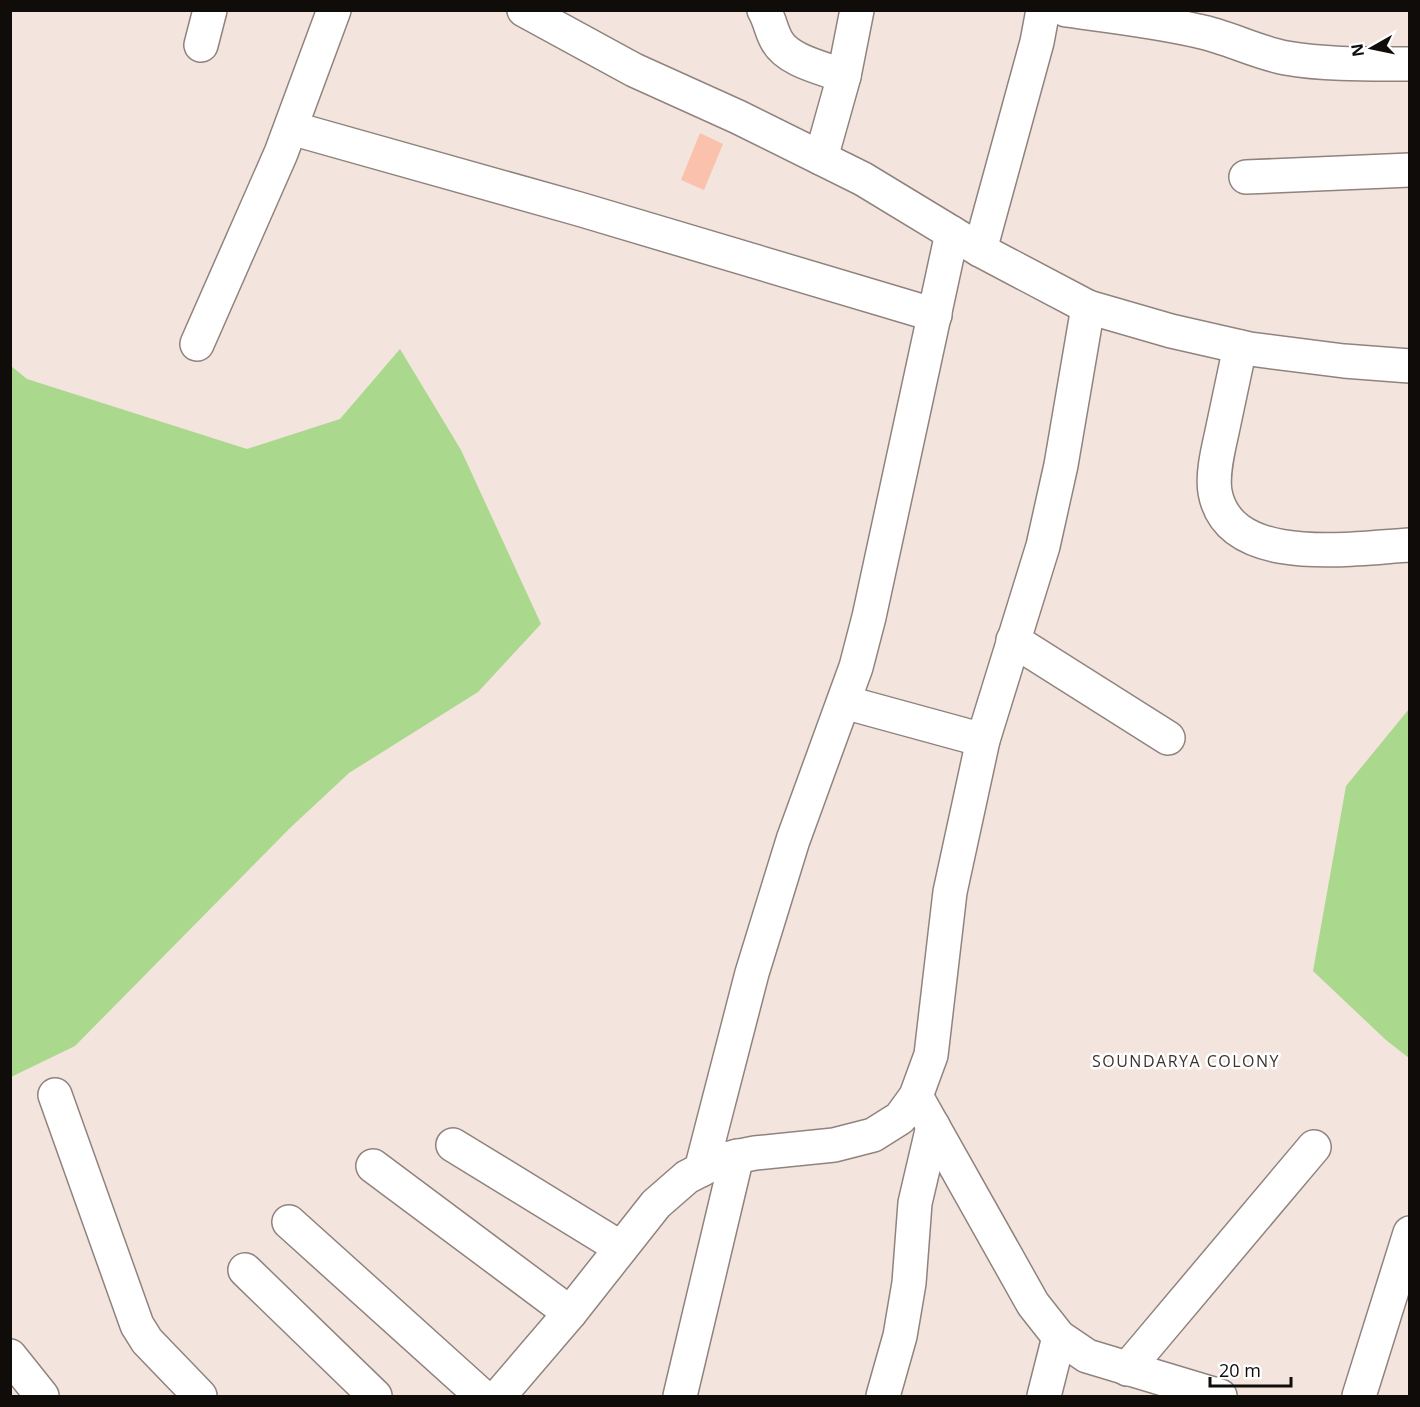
<svg xmlns="http://www.w3.org/2000/svg" width="1420" height="1407" viewBox="0 0 1420 1407" font-family="'Open Sans',sans-serif">
	<style>
		.green { fill: #aad88d }
		.building { fill: #fac1ac }
		.lines { fill: none; stroke-linecap: round; stroke-linejoin: round }
		.minor-casing { stroke: #90837e; stroke-width: 36 }
		.minor { stroke: #fff; stroke-width: 33 }
		.labels { text-anchor: middle; dominant-baseline: central; stroke-width: 5; stroke-linejoin: round; paint-order: stroke }
		.neighbourhood-label { font-size: 16px; letter-spacing: 1.5px; fill: #3d322d; stroke: #fff }
	</style>
	<rect width="100%" height="100%" fill="#f3e4de"/>
	<g class="green">
		<path d="M400,349L461,450L541,624L478,692L349,773L290,828L75,1046L11,1077V366L27,379L247,449L340,419Z"/>
		<path d="M1409,709V1058L1386,1040L1313,971L1346,786Z"/>
	</g>
	<path class="building" d="M700,133L723,144L704,190L681,180Z"/>
	<g class="lines">
		<defs>
			<g id="minor">
				<path d="M524,10L634,70L738,117L863,179L980,250L1088,307L1171,331L1250,349L1344,361L1410,366"/>
				<path d="M764,10C770,20 771,31 777,41C788,61 823,68 844,76"/>
				<path d="M1066,10C1110,16 1155,21 1198,31C1228,37 1255,52 1286,58C1326,65 1369,64 1410,64"/>
				<path d="M201,45L210,10"/>
				<path d="M291,128L579,209L935,315"/>
				<path d="M821,158L844,76L857,10"/>
				<path d="M1246,177L1410,170"/>
				<path d="M980,250L1037,42L1043,10"/>
				<path d="M197,344L281,153L334,10"/>
				<path d="M1240,347C1234,375 1228,404 1222,432C1218,450 1212,474 1215,492C1229,569 1353,548 1410,545"/>
				<path d="M1013,640L1168,738"/>
				<path d="M844,702L983,740"/>
				<path d="M55,1095L137,1325L147,1341L200,1396"/>
				<path d="M916,1096L1033,1304L1059,1337L1087,1356L1220,1396"/>
				<path d="M453,1145L621,1248"/>
				<path d="M373,1166L570,1313"/>
				<path d="M701,1170L752,973L793,840L856,667L869,617L952,233"/>
				<path d="M289,1222L482,1396"/>
				<path d="M245,1270L375,1396"/>
				<path d="M10,1356L42,1396"/>
				<path d="M1127,1369L1314,1147"/>
				<path d="M499,1396L570,1313L656,1204L687,1177L720,1160L755,1153L834,1145L873,1135L900,1118L916,1096L931,1055L950,892L983,740L1043,546L1061,465L1088,307"/>
				<path d="M680,1396L737,1156"/>
				<path d="M883,1396L900,1336L909,1283L915,1203L933,1126"/>
				<path d="M1044,1396L1059,1337"/>
				<path d="M1359,1396L1410,1233"/>
			</g>
		</defs>
		<use href="#minor" class="minor-casing"/>
		<use href="#minor" class="minor"/>
	</g>
	<g class="labels">
		<g class="neighbourhood-label">
			<text x="1186" y="1061">SOUNDARYA COLONY</text>
		</g>
	</g>
	<rect width="1420" height="1407" fill="none" stroke="#100c0a" stroke-width="24"/>
	<g transform="translate(1372 48) rotate(261)" stroke="#ffffff" stroke-width="4.5" paint-order="stroke">
	<path d="M0-4.5L10 22L0 15L-10 22Z" fill="#100c0a"/>
	<text y="-9" font-size="16" font-weight="bold" text-anchor="middle" fill="#100c0a">N</text>
	</g>
	<path d="M1210 1377v9h81v-9" fill="none" stroke="#100c0a" stroke-width="3"/>
	<text x="1219" y="1377" font-size="18" fill="#100c0a" stroke="#ffffff" stroke-width="4.5" paint-order="stroke">20 m</text>
</svg>
